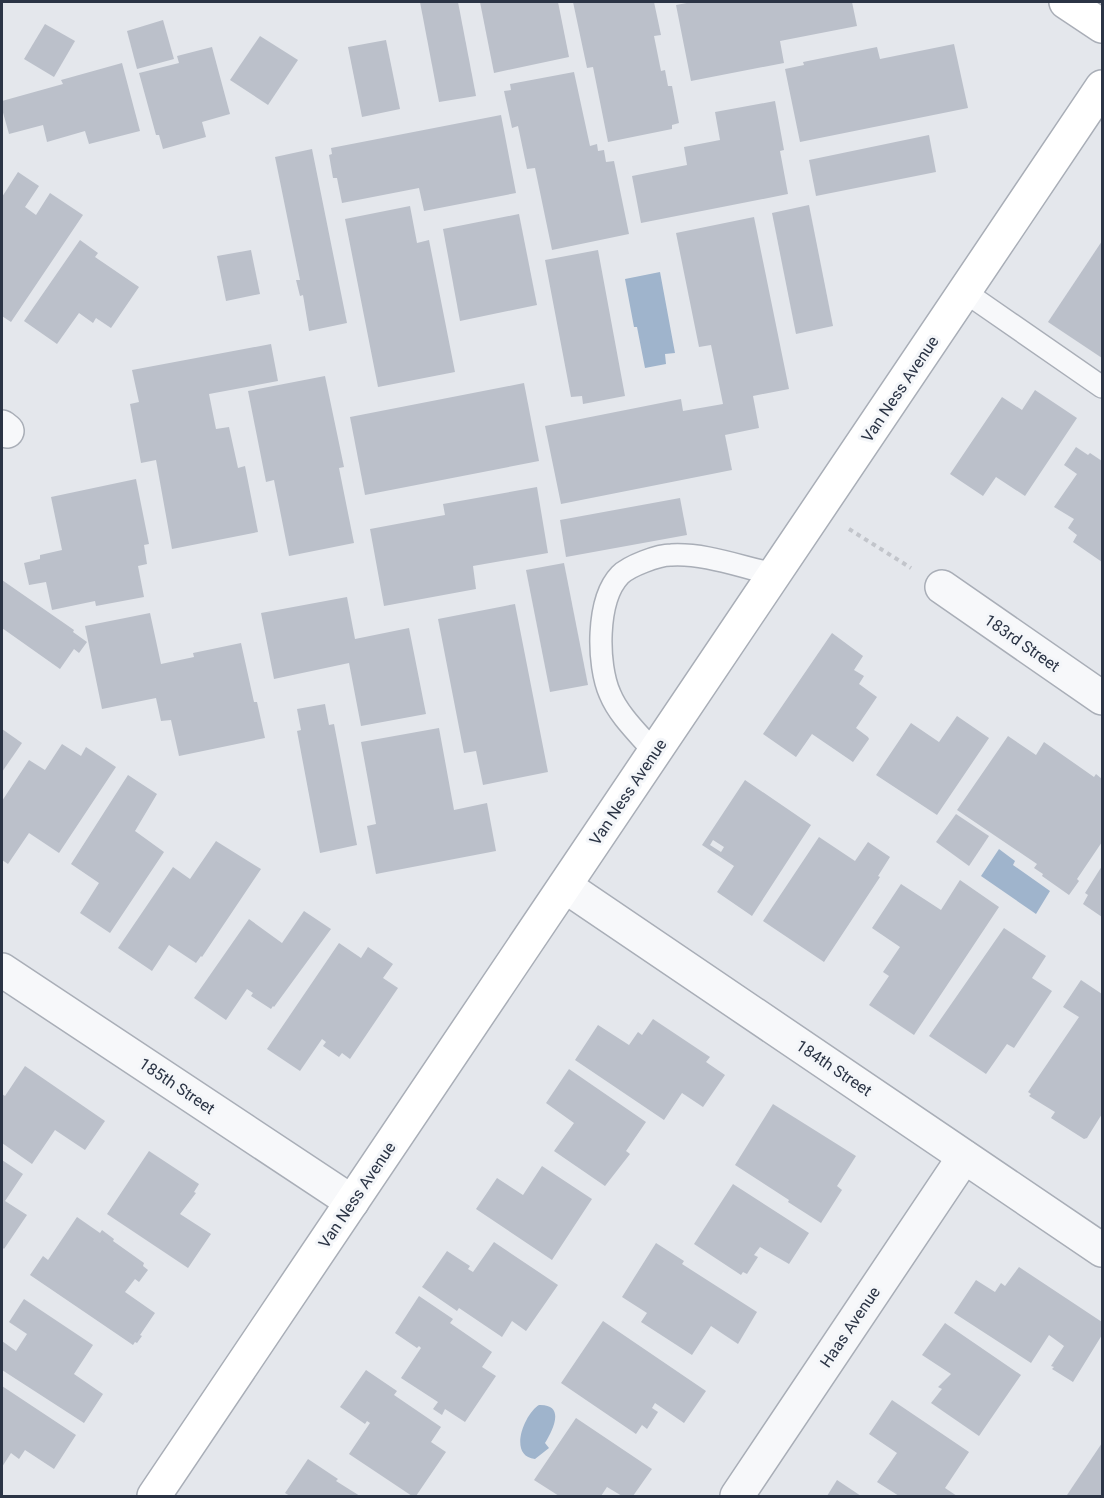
<svg xmlns="http://www.w3.org/2000/svg" width="1104" height="1498" viewBox="0 0 1104 1498" font-family="Roboto,sans-serif">
	<style>
		.water { fill: #9fb4cc }
		.building { fill: #bbc0ca; fill-rule: evenodd }
		.lines { fill: none; stroke-linecap: round; stroke-linejoin: round }
		.service-casing { stroke: #a9aeb7; stroke-width: 24 }
		.minor-casing { stroke: #a9aeb7; stroke-width: 36 }
		.secondary-casing { stroke: #a9aeb7; stroke-width: 36 }
		.path { stroke: #c2c5cb; stroke-width: 4; stroke-dasharray: 4.5 4.5; stroke-linecap: butt }
		.service { stroke: #f7f8fa; stroke-width: 21 }
		.minor { stroke: #f7f8fa; stroke-width: 33 }
		.secondary { stroke: #fff; stroke-width: 33 }
		.labels { text-anchor: middle; dominant-baseline: central; stroke-width: 6; stroke-linejoin: round; paint-order: stroke }
		.street-label { font-size: 16px; fill: #2b3445; stroke: #f4f6f9 }
	</style>
	<rect width="100%" height="100%" fill="#e4e7ec"/>
	<g class="water">
		<path d="M660,272L675,353L665,354L666,364L645,368L637,327H634L625,279Z"/>
		<path d="M999,849L1015,861L1013,865L1050,891L1036,914L981,876Z"/>
		<path d="M539,1405C566,1404 553,1430 545,1443L549,1448L535,1459C507,1456 525,1413 539,1405Z"/>
	</g>
	<g class="building">
		<path d="M420,2H458L476,96L439,102Z"/>
		<path d="M480,2H558L569,57L494,73Z"/>
		<path d="M573,2H654L661,35L654,36L661,71L665,70L668,86H672L679,123L672,125V129L608,142L593,67L587,68Z"/>
		<path d="M692,2H852L857,26L780,41L784,63L691,81L676,5Z"/>
		<path d="M163,20L174,59L137,69L127,31Z"/>
		<path d="M45,24L75,41L54,77L24,59Z"/>
		<path d="M260,36L298,60L268,105L230,80Z"/>
		<path d="M386,40L400,109L362,117L348,47Z"/>
		<path d="M954,44L968,108L800,142L785,69L804,65L803,62L877,47L880,59Z"/>
		<path d="M212,47L230,114L202,122L206,137L163,149L159,135H156L139,73L179,63L177,56Z"/>
		<path d="M122,63L140,131L89,144L85,131L47,142L43,125L9,134L2,109V101L63,84L61,80Z"/>
		<path d="M574,72L590,146L597,144L598,151L604,150L606,162L614,161L629,234L552,250L535,168L527,169L518,126L512,128L504,91L511,90L510,84Z"/>
		<path d="M775,101L784,150L780,151L788,194L641,223L632,176L687,165L684,147L720,140L715,112Z"/>
		<path d="M501,115L516,193L424,211L419,188L342,203L337,178H333L329,155L332,154L331,148Z"/>
		<path d="M929,135L936,172L816,196L809,160Z"/>
		<path d="M312,149L347,323L309,331L303,295L300,296L296,280H300L275,157Z"/>
		<path d="M18,172L39,186L25,207L36,215L50,193L83,215L11,322L2,316V197Z"/>
		<path d="M809,205L833,326L796,334L772,213Z"/>
		<path d="M410,206L417,243L429,240L455,372L378,387L345,219Z"/>
		<path d="M519,214L537,305L460,321L443,229Z"/>
		<path d="M754,217L789,389L753,396L759,428L725,435L732,470L561,504L545,426L681,399L683,411L723,404L711,345L699,347L676,233Z"/>
		<path d="M80,240L98,253L95,257L139,287L111,328L96,318L93,323L79,313L57,344L24,321Z"/>
		<path d="M1102,241V358L1048,322Z"/>
		<path d="M251,250L260,294L226,301L217,256Z"/>
		<path d="M598,250L625,396L583,404L582,396L571,397L545,260Z"/>
		<path d="M271,344L278,381L209,394L216,429L229,427L238,468L245,466L258,532L172,549L156,460L141,463L130,404L139,402L132,370Z"/>
		<path d="M325,376L344,467L339,468L354,543L289,556L274,480L266,482L248,391Z"/>
		<path d="M524,383L539,461L365,495L350,417Z"/>
		<path d="M1035,390L1077,418L1025,496L996,477L983,496L950,474L1002,397L1022,410Z"/>
		<path d="M1076,447L1088,455L1090,453L1102,461V562L1073,542L1077,535L1068,528L1074,519L1054,507L1077,474L1064,465Z"/>
		<path d="M136,479L149,544L144,545L147,564L138,566L144,597L96,606L95,601L52,610L46,582L29,585L24,563L40,559V555L62,550L51,497Z"/>
		<path d="M537,487L548,553L473,566L476,589L384,606L370,529L445,515L443,504Z"/>
		<path d="M680,498L687,535L566,557L560,520Z"/>
		<path d="M564,563L588,685L550,692L526,570Z"/>
		<path d="M2,580L74,630L73,632L87,642L79,653L74,649L60,669L2,628Z"/>
		<path d="M347,597L355,639L409,628L426,714L361,726L349,663L274,679L261,613Z"/>
		<path d="M515,604L548,772L483,785L476,751L464,753L438,619Z"/>
		<path d="M150,613L161,664L194,657L193,653L241,643L254,702H257L265,738L179,756L171,720L161,721L156,698L102,709L85,626Z"/>
		<path d="M832,633L863,656L854,670L864,676L859,684L877,697L856,728L868,737L869,739L853,762L812,734L796,757L763,734Z"/>
		<path d="M325,704L329,725L334,724L357,845L320,853L297,731L301,730L297,709Z"/>
		<path d="M957,716L989,738L937,815L876,775L911,723L939,742Z"/>
		<path d="M439,728L454,810L487,803L496,851L376,874L367,826L376,824L361,742Z"/>
		<path d="M2,729L22,743L2,772Z"/>
		<path d="M1008,736L1036,755L1044,742L1094,777L1096,774L1102,779V842L1077,879L1079,881L1069,895L1042,876L1043,874L1034,868L1037,864L957,810Z"/>
		<path d="M62,744L81,756L86,747L116,767L59,853L29,833L8,864L2,860V801L29,760L45,770Z"/>
		<path d="M128,775L157,794L135,831L164,852L110,933L80,913L99,883L71,864Z"/>
		<path d="M745,780L811,825L752,916L717,892L734,866L702,845ZM713,840L724,847L721,852L710,845Z"/>
		<path d="M956,814L989,836L969,866L936,842Z"/>
		<path d="M819,837L855,861L868,842L890,857L878,876L880,877L824,962L763,921Z"/>
		<path d="M216,841L261,869L202,957L201,956L196,963L169,945L152,971L118,948L173,867L190,879Z"/>
		<path d="M1102,866V917L1083,904L1088,895L1085,893Z"/>
		<path d="M960,880L999,907L914,1035L869,1005L889,976L883,972L900,947L872,928L901,884L941,910Z"/>
		<path d="M304,911L331,929L274,1007L273,1006L271,1009L251,996L253,993L247,989L226,1020L194,998L249,919L282,943Z"/>
		<path d="M1004,928L1046,956L1032,978L1052,991L1014,1048L1007,1044L986,1074L929,1036Z"/>
		<path d="M339,943L361,958L368,947L393,964L383,978L398,988L350,1059L342,1053L339,1057L323,1046L326,1042L322,1039L300,1071L267,1049Z"/>
		<path d="M1081,980L1102,994V1114L1087,1138L1084,1139L1051,1118L1055,1112L1029,1096L1031,1094L1028,1092L1079,1017L1063,1007Z"/>
		<path d="M653,1019L710,1057L706,1062L725,1075L703,1107L682,1093L664,1120L575,1060L598,1025L629,1045L638,1032L642,1035Z"/>
		<path d="M25,1066L105,1121L85,1150L55,1130L32,1164L2,1143V1094L5,1096Z"/>
		<path d="M569,1069L646,1122L626,1151L630,1154L605,1186L554,1151L574,1123L546,1103Z"/>
		<path d="M773,1104L856,1156L837,1186L842,1190L821,1223L788,1202L789,1200L735,1165Z"/>
		<path d="M149,1151L199,1184L194,1192L196,1193L180,1214L211,1234L188,1268L107,1214Z"/>
		<path d="M2,1160L23,1174L5,1201L27,1215L4,1249L2,1247Z"/>
		<path d="M542,1166L592,1199L552,1260L476,1209L497,1178L523,1195Z"/>
		<path d="M733,1184L809,1233L789,1264L760,1247L754,1255L758,1257L747,1274L743,1272L741,1275L694,1244Z"/>
		<path d="M77,1217L100,1233L102,1230L114,1239L113,1241L144,1263L143,1266L148,1270L139,1282L135,1279L125,1292L155,1313L140,1335L142,1336L137,1343L135,1342L133,1345L30,1275L43,1256L48,1260Z"/>
		<path d="M494,1242L558,1285L526,1331L512,1321L502,1337L459,1308L457,1311L422,1287L447,1251L470,1266L468,1269L473,1272Z"/>
		<path d="M656,1243L684,1261L682,1264L757,1312L738,1344L711,1326L692,1355L641,1322L647,1313L622,1297Z"/>
		<path d="M1019,1267L1102,1322V1335L1073,1382L1052,1369L1054,1367L1051,1366L1064,1346L1049,1335L1031,1363L954,1313L976,1280L995,1292L1001,1283L1005,1286Z"/>
		<path d="M419,1296L453,1319L450,1323L492,1352L482,1367L496,1376L465,1422L445,1409L442,1415L433,1409L438,1402L401,1378L421,1348L419,1346L417,1348L395,1333Z"/>
		<path d="M24,1299L93,1345L74,1374L103,1394L84,1423L2,1370V1341L16,1351L27,1334L9,1322Z"/>
		<path d="M603,1321L706,1391L684,1423L655,1403L652,1408L658,1412L647,1429L642,1425L636,1434L561,1383Z"/>
		<path d="M945,1323L1021,1375L979,1436L931,1403L942,1389L938,1387L951,1374L922,1355Z"/>
		<path d="M366,1370L397,1391L394,1395L441,1427L431,1442L446,1452L416,1496H412L349,1454L370,1423L367,1421L365,1424L340,1407Z"/>
		<path d="M2,1386L76,1435L54,1469L25,1450L19,1459L11,1453L2,1467Z"/>
		<path d="M892,1400L969,1452L945,1488L957,1496H899L877,1482L897,1453L869,1434Z"/>
		<path d="M576,1418L652,1469L633,1496H622L607,1487L601,1496H559L534,1480Z"/>
		<path d="M1102,1443V1496H1069L1067,1495Z"/>
		<path d="M308,1459L338,1479L336,1481L360,1496H290L285,1493Z"/>
		<path d="M837,1480L861,1496H827Z"/>
	</g>
	<g class="lines">
		<defs>
			<g id="service">
				<path d="M965,292L1102,387"/>
				<path d="M655,753C640,735 619,716 610,694C597,665 596,600 620,575C629,566 658,555 671,555C705,553 741,567 774,574"/>
			</g>
			<g id="minor">
				<path d="M2,427L7,431"/>
				<path d="M942,587L1102,698"/>
				<path d="M565,886L1102,1250"/>
				<path d="M2,970L352,1202"/>
				<path d="M737,1496L964,1157"/>
			</g>
			<g id="secondary">
				<path d="M1066,2L1102,26"/>
				<path d="M154,1496L1102,87"/>
			</g>
		</defs>
		<use href="#service" class="service-casing"/>
		<use href="#minor" class="minor-casing"/>
		<use href="#secondary" class="secondary-casing"/>
		<path class="path" d="M849,529L911,568"/>
		<use href="#service" class="service"/>
		<use href="#minor" class="minor"/>
		<use href="#secondary" class="secondary"/>
	</g>
	<g class="labels">
		<g class="street-label">
			<text transform="translate(900 389) rotate(-56)">Van Ness Avenue</text>
			<text transform="translate(1022 643) rotate(35)">183rd Street</text>
			<text transform="translate(628 792) rotate(-56)">Van Ness Avenue</text>
			<text transform="translate(834 1068) rotate(34)">184th Street</text>
			<text transform="translate(177 1086) rotate(34)">185th Street</text>
			<text transform="translate(357 1195) rotate(-56)">Van Ness Avenue</text>
			<text transform="translate(850 1327) rotate(-56)">Haas Avenue</text>
		</g>
	</g>
	<rect width="1104" height="1498" fill="none" stroke="#2b3445" stroke-width="6"/>
</svg>
